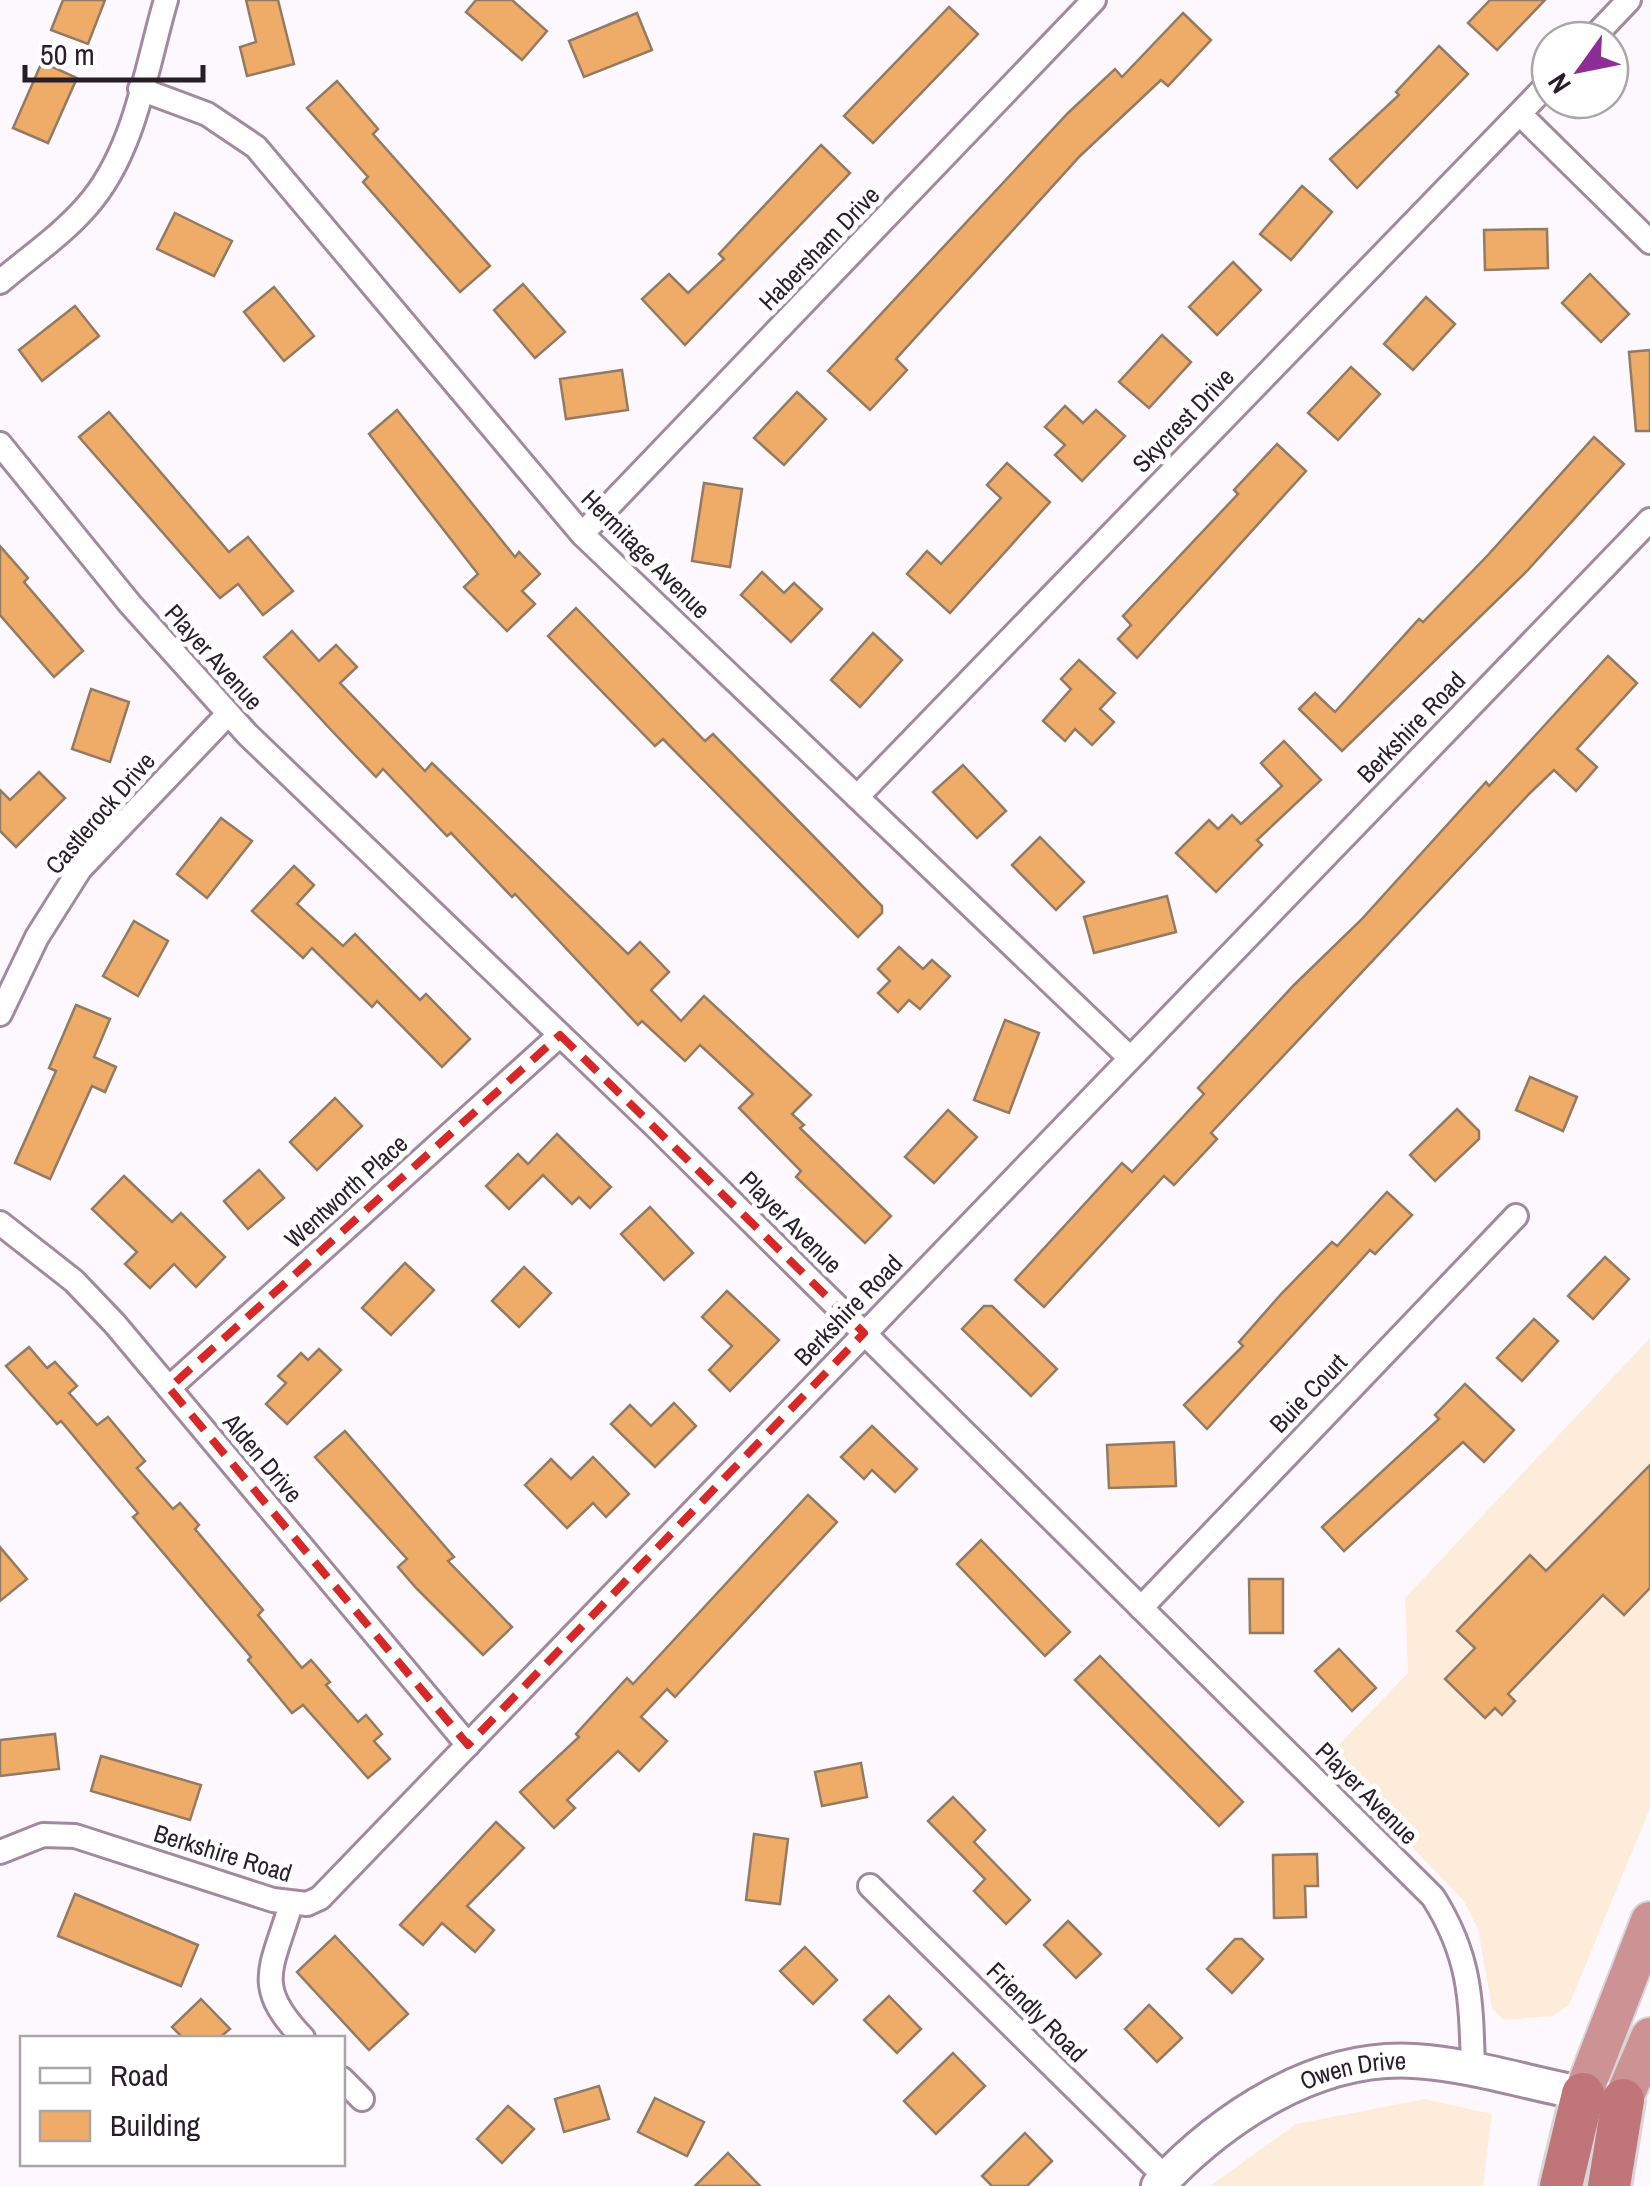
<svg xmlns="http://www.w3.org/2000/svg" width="1650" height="2186" viewBox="0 0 1650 2186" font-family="'Archivo Narrow',sans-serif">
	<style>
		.commercial { fill: #feecdb }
		.building { fill: #efac68; stroke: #927a63; stroke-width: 2.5 }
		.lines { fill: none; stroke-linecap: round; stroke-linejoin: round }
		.minor-casing { stroke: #a289a0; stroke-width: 28 }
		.secondary-casing { stroke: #a289a0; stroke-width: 38 }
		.trunk-casing { stroke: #d8d6d8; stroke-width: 42 }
		.motorway-casing { stroke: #d8d6d8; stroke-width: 48 }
		.minor { stroke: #fff; stroke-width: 22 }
		.secondary { stroke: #fff; stroke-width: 32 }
		.trunk { stroke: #cc9294; stroke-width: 38 }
		.motorway { stroke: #c07679; stroke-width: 42 }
		.marked { fill: none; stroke: #d62828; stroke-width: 8; stroke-dasharray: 20 12; stroke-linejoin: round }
		.labels { text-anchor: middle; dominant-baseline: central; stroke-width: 10; stroke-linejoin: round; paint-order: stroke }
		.street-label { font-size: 25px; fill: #271e27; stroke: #fff }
	</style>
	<rect width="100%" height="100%" fill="#fdf8fd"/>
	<g class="commercial">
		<path d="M1650,1338V1808L1569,2005L1553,2016L1504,2020L1492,2008L1478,1929L1464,1901L1326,1758L1408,1673L1405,1598Z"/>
		<path d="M1425,2099L1492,2114L1483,2186H1210L1296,2124Z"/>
	</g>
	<g class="building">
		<path d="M63,0H105L88,44L51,30Z"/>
		<path d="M246,0H278L294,64L247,76L240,47L256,42Z"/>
		<path d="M476,0H512L547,31L522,60L466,12Z"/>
		<path d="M1490,0H1545L1497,50L1468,23Z"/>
		<path d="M949,7L978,34L873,143L844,116Z"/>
		<path d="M637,13L652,50L584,77L569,41Z"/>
		<path d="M1183,13L1211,40L1168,86L1161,80L1080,156L896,359L907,370L870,410L828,371L1068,113L1115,69L1122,77Z"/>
		<path d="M1439,46L1468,74L1357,188L1330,159L1399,95L1396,92Z"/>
		<path d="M42,62L77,78L48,143L13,128Z"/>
		<path d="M337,81L378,129L373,134L490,266L460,292L363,182L368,177L307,108Z"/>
		<path d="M821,145L850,173L685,345L642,299L669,274L688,293L724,259L719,254Z"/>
		<path d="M1302,186L1332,212L1291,260L1260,234Z"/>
		<path d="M175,213L232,241L214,276L157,249Z"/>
		<path d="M1547,229L1548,268L1485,270L1484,230Z"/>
		<path d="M1233,262L1261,290L1217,335L1189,307Z"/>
		<path d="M1590,274L1629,314L1601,342L1562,303Z"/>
		<path d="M523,284L565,332L535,358L494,310Z"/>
		<path d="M274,287L314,336L284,361L244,312Z"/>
		<path d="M1426,297L1455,324L1413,370L1384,344Z"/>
		<path d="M75,306L99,336L42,381L19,350Z"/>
		<path d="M1162,335L1191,362L1149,408L1119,382Z"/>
		<path d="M1650,350V431H1636L1629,352Z"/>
		<path d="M1351,367L1380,394L1338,440L1308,413Z"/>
		<path d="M622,370L628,410L566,419L560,379Z"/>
		<path d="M797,392L826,419L784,465L754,438Z"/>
		<path d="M1065,406L1083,423L1096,410L1125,436L1082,481L1055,455L1065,445L1045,427Z"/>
		<path d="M397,410L515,557L519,552L540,574L522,591L535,604L507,631L464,587L478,574L369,434Z"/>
		<path d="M109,412L229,552L248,537L293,591L263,615L238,584L220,598L79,437Z"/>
		<path d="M1594,437L1624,464L1527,571L1342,751L1299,709L1315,693L1335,712L1419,619L1423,622L1488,555Z"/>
		<path d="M1277,444L1306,471L1137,658L1118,639L1131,625L1123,616L1238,494L1234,490Z"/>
		<path d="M1007,463L1050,502L950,613L907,574L927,551L941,564L962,541L1001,498L987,485Z"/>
		<path d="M704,483L742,489L730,567L692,561Z"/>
		<path d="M0,546L28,578L24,582L83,651L54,677L0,615Z"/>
		<path d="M762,572L784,593L794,583L822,609L791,642L741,595Z"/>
		<path d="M576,608L705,741L713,734L882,906V913L858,937L663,739L655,746L548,636Z"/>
		<path d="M292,631L319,661L336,645L357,667L340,683L425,771L432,763L628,954L640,942L669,972L651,990L681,1021L704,996L811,1095L792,1114L804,1125L800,1128L891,1216L865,1243L796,1177L801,1171L739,1108L753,1094L700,1045L685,1061L642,1021L638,1025L515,894L512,897L451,833L447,836L383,769L376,777L332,731L264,657Z"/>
		<path d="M873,633L902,660L860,707L831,680Z"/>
		<path d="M1608,656L1637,683L1577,749L1597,767L1576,791L1554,770L1530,793L1211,1133L1217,1139L1174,1185L1164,1176L1044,1307L1015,1280L1122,1163L1132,1172L1204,1094L1198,1088L1294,985L1361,920L1486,782L1489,786Z"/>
		<path d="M1079,660L1115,693L1100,709L1114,722L1092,745L1075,729L1065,741L1043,721L1071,689L1061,679Z"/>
		<path d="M91,689L129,702L110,762L72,749Z"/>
		<path d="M1284,741L1321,780L1257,840L1262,845L1216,892L1176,853L1209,820L1218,829L1232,815L1241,824L1282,786L1261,763Z"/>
		<path d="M963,765L1006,811L977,838L933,792Z"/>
		<path d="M39,772L65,798L16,847L0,831V790L10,800Z"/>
		<path d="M221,818L252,841L207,898L177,874Z"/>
		<path d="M1040,837L1084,882L1056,910L1012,865Z"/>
		<path d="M294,866L314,885L297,904L343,946L355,934L420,1000L426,994L470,1039L442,1067L377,1001L372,1007L312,948L303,958L252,911Z"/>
		<path d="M1167,896L1176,932L1094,953L1084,917Z"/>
		<path d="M134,921L168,941L138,996L103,976Z"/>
		<path d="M899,947L923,969L932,960L950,976L920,1009L909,1000L898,1012L878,993L890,981L878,969Z"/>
		<path d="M76,1005L110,1019L94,1057L116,1067L105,1092L92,1086L50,1179L15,1163L56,1071L49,1068Z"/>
		<path d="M1005,1020L1039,1033L1009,1113L974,1100Z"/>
		<path d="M1530,1077L1577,1097L1563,1131L1516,1110Z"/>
		<path d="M335,1098L362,1126L317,1170L290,1142Z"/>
		<path d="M1457,1109L1479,1131V1139L1435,1181L1410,1155Z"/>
		<path d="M948,1110L977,1137L934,1183L905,1157Z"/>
		<path d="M557,1134L611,1187L590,1208L579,1197L572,1204L543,1175L509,1209L486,1186L518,1154L528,1164Z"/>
		<path d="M259,1170L284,1198L248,1229L224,1201Z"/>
		<path d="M124,1176L172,1222L181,1213L225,1257L196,1287L174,1264L150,1288L125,1264L137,1252L92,1209Z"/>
		<path d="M1387,1192L1412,1215L1375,1254L1370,1250L1207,1429L1184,1405L1243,1346L1239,1342L1282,1293L1332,1242L1337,1246Z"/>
		<path d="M650,1207L693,1253L664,1280L621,1234Z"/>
		<path d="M1605,1257L1629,1279L1593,1319L1568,1296Z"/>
		<path d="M405,1263L434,1290L391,1335L362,1308Z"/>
		<path d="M524,1267L551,1293L519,1327L492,1301Z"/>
		<path d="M727,1291L779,1340L730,1391L709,1370L732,1346L702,1317Z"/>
		<path d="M984,1306H992L1057,1369L1031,1396L962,1329Z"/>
		<path d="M1534,1319L1558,1341L1522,1381L1497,1358Z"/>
		<path d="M29,1347L47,1368L55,1362L77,1386L69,1393L97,1425L108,1417L145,1461L137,1468L173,1509L180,1503L199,1525L195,1529L263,1610L258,1615L302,1668L311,1660L330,1682L326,1685L358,1722L366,1715L382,1734L374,1741L390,1759L368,1778L303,1705L292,1713L248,1660L251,1657L133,1517L138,1513L61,1421L57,1424L6,1366Z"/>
		<path d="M319,1349L341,1370L287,1424L266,1404L286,1383L278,1376L301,1353L308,1360Z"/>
		<path d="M1465,1384L1514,1430L1484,1462L1463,1442L1344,1551L1322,1527L1439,1419L1435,1415Z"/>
		<path d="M674,1403L696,1426L655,1467L611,1424L630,1405L651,1426Z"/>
		<path d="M872,1426L917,1469L895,1492L872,1470L864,1479L841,1457Z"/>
		<path d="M345,1431L454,1557L448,1561L512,1627L483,1655L416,1588L398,1567L407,1559L315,1457Z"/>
		<path d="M1174,1442L1176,1486L1109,1488L1107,1445Z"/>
		<path d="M593,1457L629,1494L606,1517L593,1503L567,1528L525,1485L551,1459L571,1479Z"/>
		<path d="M1650,1465V1588L1624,1615L1603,1595L1508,1694L1515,1701L1502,1715L1495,1708L1485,1718L1445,1679L1475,1648L1457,1631L1530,1555L1546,1571Z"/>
		<path d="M808,1495L837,1522L675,1697L667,1689L641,1717L667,1741L639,1771L618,1751L567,1800L575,1808L554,1828L520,1792L579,1737L576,1734L627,1678L633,1684Z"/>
		<path d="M981,1540L1070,1632L1045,1656L957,1564Z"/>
		<path d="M0,1547L27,1579L0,1601Z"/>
		<path d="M1249,1579H1283V1633H1250Z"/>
		<path d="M1339,1649L1376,1688L1352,1711L1315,1671Z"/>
		<path d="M1100,1656L1243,1802L1219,1826L1075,1680Z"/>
		<path d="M55,1734L59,1769L0,1776V1740Z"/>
		<path d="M101,1756L201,1785L190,1820L91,1791Z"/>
		<path d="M861,1763L867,1797L822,1806L815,1772Z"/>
		<path d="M953,1797L985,1830L974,1842L1030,1900L1006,1924L974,1891L985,1879L928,1821Z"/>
		<path d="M496,1822L524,1848L467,1906L494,1930L475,1952L442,1923L423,1945L400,1925Z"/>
		<path d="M754,1834L788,1839L780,1904L746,1900Z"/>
		<path d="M1317,1854L1318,1886H1305L1306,1917L1274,1918L1273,1855Z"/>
		<path d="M75,1894L198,1945L181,1986L58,1936Z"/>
		<path d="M1068,1921L1101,1954L1076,1978L1044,1945Z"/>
		<path d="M335,1936L408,2014L369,2050L297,1972Z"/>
		<path d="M1235,1939H1242L1263,1959L1232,1993L1207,1969Z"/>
		<path d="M805,1947L837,1980L813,2004L780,1971Z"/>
		<path d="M889,1996L921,2029L897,2053L864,2020Z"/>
		<path d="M201,1999L230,2029L219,2038H183L172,2027Z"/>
		<path d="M1149,2005L1182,2038L1157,2062L1125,2029Z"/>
		<path d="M953,2053L985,2086L936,2134L904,2101Z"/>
		<path d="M599,2086L609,2119L564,2132L555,2099Z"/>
		<path d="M655,2098L704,2122L687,2156L638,2132Z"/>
		<path d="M508,2106L534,2129L502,2163L477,2139Z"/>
		<path d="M1025,2133L1052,2161L1027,2186H992L982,2176Z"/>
		<path d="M728,2153L760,2186H695Z"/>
	</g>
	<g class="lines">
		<defs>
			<g id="minor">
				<path d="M1591,40L1629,0"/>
				<path d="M140,89L207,114L256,147L582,534L1129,1057"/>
				<path d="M1520,114L1650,242"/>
				<path d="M0,282C29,257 62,235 87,206C135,152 146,68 166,0"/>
				<path d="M0,444L130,604L247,734L655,1126L1433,1897C1471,1957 1471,2000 1473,2069"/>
				<path d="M582,534L1094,0"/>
				<path d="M857,797L1550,82"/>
				<path d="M0,1014L37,937L80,869L228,714"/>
				<path d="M0,1223L74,1281L115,1324L468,1745"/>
				<path d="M169,1388L560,1035"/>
				<path d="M1141,1608L1516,1216"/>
				<path d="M0,1852L43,1835L75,1836L273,1900L307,1904L320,1898L1650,520"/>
				<path d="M870,1886L1166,2178"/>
				<path d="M291,1904C272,1969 252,1985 303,2038"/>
				<path d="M342,2079L362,2099"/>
			</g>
			<g id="secondary">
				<path id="s1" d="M1158,2186C1222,2118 1315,2055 1414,2061C1478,2065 1539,2087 1603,2097"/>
			</g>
			<g id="trunk">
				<path d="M1583,2094L1650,1921"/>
				<path d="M1623,2100L1650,2037"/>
			</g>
			<g id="motorway">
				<path d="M1561,2186L1583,2094"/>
				<path d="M1609,2186L1623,2100"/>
			</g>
		</defs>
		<use href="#minor" class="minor-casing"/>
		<use href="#secondary" class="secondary-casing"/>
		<use href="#trunk" class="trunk-casing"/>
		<use href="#motorway" class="motorway-casing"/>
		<use href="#minor" class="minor"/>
		<use href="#secondary" class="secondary"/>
		<use href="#trunk" class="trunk"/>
		<use href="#motorway" class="motorway"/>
	</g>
	<path class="marked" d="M560,1035L864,1333L468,1745L169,1388Z"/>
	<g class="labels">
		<g class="street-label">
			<text transform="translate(819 248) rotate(-46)">Habersham Drive</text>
			<text transform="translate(1183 420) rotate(-46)">Skycrest Drive</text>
			<text transform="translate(646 554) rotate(45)">Hermitage Avenue</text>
			<text transform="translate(214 657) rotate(48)">Player Avenue</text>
			<text transform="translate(1411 727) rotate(-46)">Berkshire Road</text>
			<text transform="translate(100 813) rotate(-49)">Castlerock Drive</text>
			<text transform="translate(346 1191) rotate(-42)">Wentworth Place</text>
			<text transform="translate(791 1222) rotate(45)">Player Avenue</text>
			<text transform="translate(848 1310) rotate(-46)">Berkshire Road</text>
			<text transform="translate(1308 1393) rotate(-46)">Buie Court</text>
			<text transform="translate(263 1458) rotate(50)">Alden Drive</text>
			<text transform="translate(1367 1793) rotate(45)">Player Avenue</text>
			<text transform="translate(223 1853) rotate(17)">Berkshire Road</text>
			<text transform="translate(1037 2012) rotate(45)">Friendly Road</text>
			<text stroke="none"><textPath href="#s1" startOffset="232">Owen Drive</textPath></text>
		</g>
	</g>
	<rect x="20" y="2036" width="325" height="130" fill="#ffffff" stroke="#a9a5a9" stroke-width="2.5"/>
	<rect x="40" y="2068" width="50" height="15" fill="#ffffff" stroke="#a9a5a9" stroke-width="2.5"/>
	<text x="110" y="2086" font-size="30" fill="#271e27">Road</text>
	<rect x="40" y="2111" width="50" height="30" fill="#efac68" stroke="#a9a5a9" stroke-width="2.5"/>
	<text x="110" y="2136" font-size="30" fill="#271e27">Building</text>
	<g transform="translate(1580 70) rotate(237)"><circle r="48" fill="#ffffff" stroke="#a9a5a9" stroke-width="2.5"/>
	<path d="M0-8L18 38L0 25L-18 38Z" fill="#8d2e97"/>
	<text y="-15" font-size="28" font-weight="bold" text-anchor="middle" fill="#271e27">N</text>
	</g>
	<path d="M25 65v15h178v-15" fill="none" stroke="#271e27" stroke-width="5"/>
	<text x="40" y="65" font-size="30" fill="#271e27" stroke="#ffffff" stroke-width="8" paint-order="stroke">50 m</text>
</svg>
